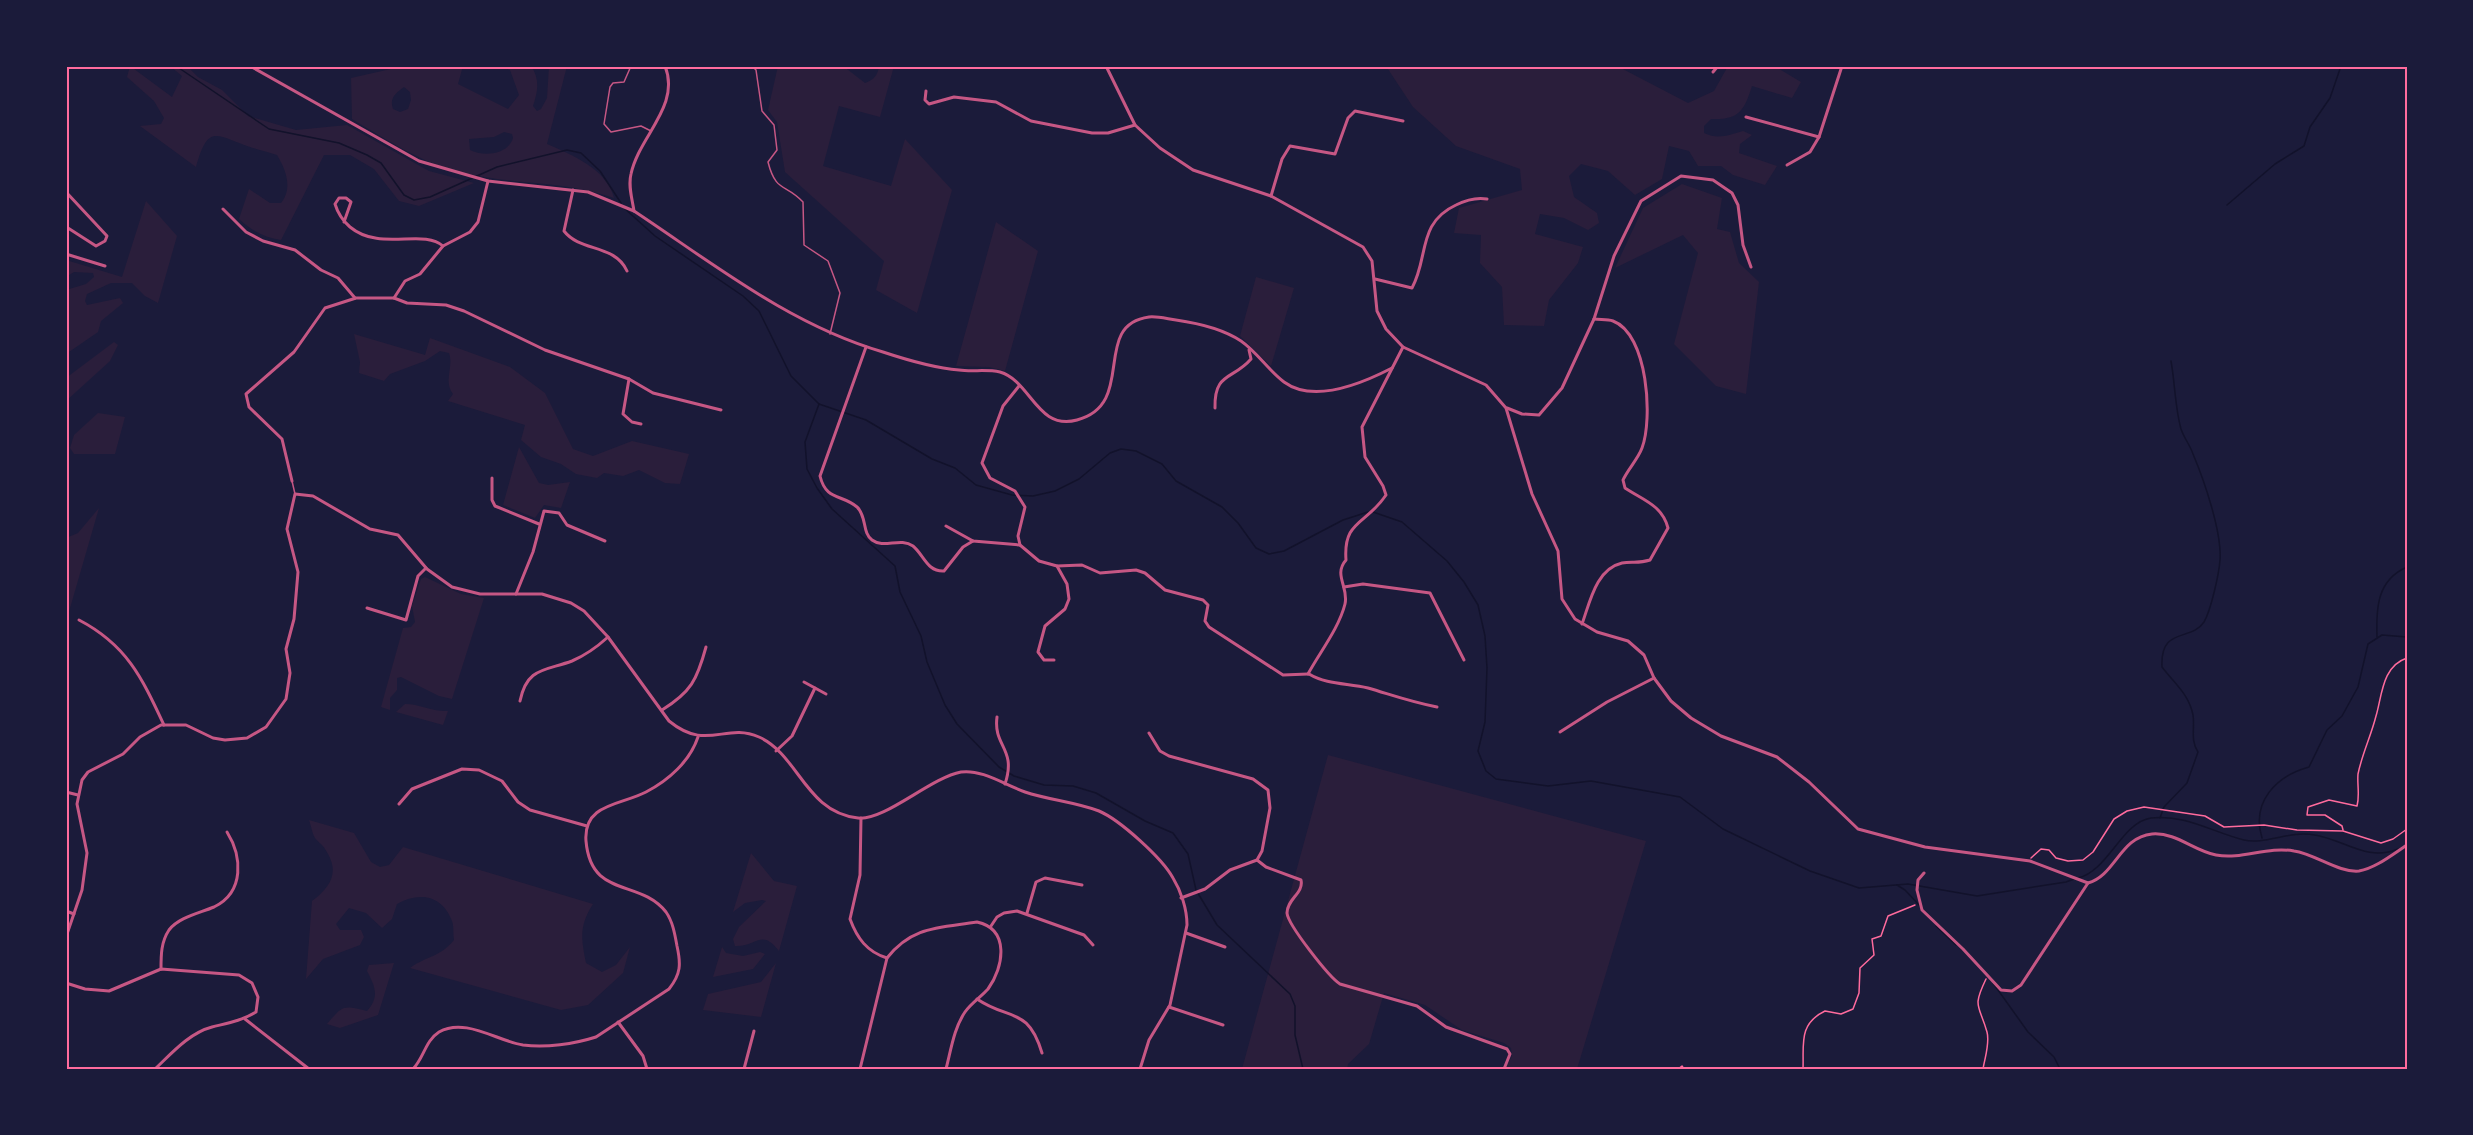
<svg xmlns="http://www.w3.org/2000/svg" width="2473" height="1135" viewBox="0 0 2473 1135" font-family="'DejaVu Sans',sans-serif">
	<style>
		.green { fill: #2a1e3b; fill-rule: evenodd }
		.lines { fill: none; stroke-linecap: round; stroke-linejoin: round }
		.stream { stroke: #12122b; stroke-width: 1.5 }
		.path { stroke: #ff6b9d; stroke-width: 1.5 }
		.service { stroke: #c65784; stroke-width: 1.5 }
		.minor { stroke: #c65784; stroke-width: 3 }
		.neatline { fill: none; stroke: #ff6b9d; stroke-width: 2 }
	</style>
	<rect width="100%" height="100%" fill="#1b1b3a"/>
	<g class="green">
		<path d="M130,66L172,97L182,76L170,66H187L198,77L222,90L248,116L296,130L347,125L429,171L474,183L419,206L399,201L374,169L350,155H324L281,240C264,237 252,231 239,219L249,189L270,203H281C293,188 286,170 277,155C268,152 259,150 250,147C216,135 208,123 196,167L140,126L161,124L164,118L154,101L127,77Z"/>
		<path d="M404,66H463L458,84L508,109L519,95L510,70L501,66H531C540,79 538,91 533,106L537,111L541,109L547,98L549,66H567L547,144C572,155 607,169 614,198C564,180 511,185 459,172C420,162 387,140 352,119L351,78ZM404,87L410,92L411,100L408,109L400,112L393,109C389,98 396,93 404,87ZM504,132L512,134L513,138C508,155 483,157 470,150L469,139L494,137Z"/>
		<path d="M778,66H843L865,83C874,80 878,75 879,66H894L880,117L839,106L823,166L891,186L905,139L952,190L917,313L876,290L884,261L785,172L777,122L768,110Z"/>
		<path d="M1386,66H1617L1688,103L1714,91L1728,66H1774L1801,82L1792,98L1752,86C1744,111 1739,120 1711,119L1704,126V133C1718,140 1729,135 1743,131L1752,135L1740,144L1739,153L1777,166L1765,185L1733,175L1721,166H1698L1689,151L1669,146L1662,179L1635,195L1608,171L1581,164L1569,176L1574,197L1597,213L1599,223L1588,230L1564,218L1540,214L1535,234L1583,247L1578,263L1549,300L1544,326L1504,325L1502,287L1480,263L1481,235L1454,233L1459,208L1522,190L1520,169L1456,146L1413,107Z"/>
		<path d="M1682,184L1722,198L1717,229L1730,232L1739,263L1759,282L1746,394L1716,386L1674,344L1698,253L1683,235L1615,268L1643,208Z"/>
		<path d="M146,201L177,236L158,303L145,296L132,283H111L87,294L85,301L87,305L120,298L123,303L101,321L98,332L66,354V290L86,284L94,277L93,273L74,272L66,277V260L122,277Z"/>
		<path d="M996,222L1038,251L1005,371L989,367L956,366Z"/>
		<path d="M1256,277L1294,288L1271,366L1240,336Z"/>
		<path d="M354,334L425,355L430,338L510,367L545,393L573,449L593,456L632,441L689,454L680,484L665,483L639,470L623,476L604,473L597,478L576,474L561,464L541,457L521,440L525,425L448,401L453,394C443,381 454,367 449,353L440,351L425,361L390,374L384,381L359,373L360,362Z"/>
		<path d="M114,342L118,345L110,361L66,401V378Z"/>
		<path d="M98,413L125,417L115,454H74L70,448L74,435Z"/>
		<path d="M519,447L539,483L548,485L570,482L561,508L544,505L535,518L503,505Z"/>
		<path d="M99,508L66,622V538L78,533Z"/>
		<path d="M425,577L461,594L484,598L452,699L439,696L401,677L397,678V690L390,698V710L381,707L403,628L411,627L415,622L412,606L421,579Z"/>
		<path d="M405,704C420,704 432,712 448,711L443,725L396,712Z"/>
		<path d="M1328,755L1646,841L1577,1069H1505L1512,1056L1511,1048L1504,1043L1462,1030L1425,1005L1384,993L1369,1044L1348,1064L1347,1069H1242Z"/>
		<path d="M309,820L354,833L371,862L380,867L389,865L403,847L593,904C579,926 581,938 586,963L602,972L616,965L630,947L623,973L588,1005L561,1010L410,968C428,955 439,958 454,940C453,934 454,926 452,921C442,894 418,892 397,904L392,919L382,928L366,913L349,908L336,924L340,930H361L364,937L360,945L323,959L306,979L312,901C332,886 340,871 325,849C323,845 318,842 315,838C312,833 311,825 309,820Z"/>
		<path d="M751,853L774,881L797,886L779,951C761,928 757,947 735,946L733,939L739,927L766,901L762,900L745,903L733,912Z"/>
		<path d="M722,947L726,953L743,956L760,952L765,954L753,969L713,977Z"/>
		<path d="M394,963L378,1015L340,1028L327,1024C343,1005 343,1005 367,1011C380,997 375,986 367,971L369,965Z"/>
		<path d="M776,963L761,1017L703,1010L708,994L761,982Z"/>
	</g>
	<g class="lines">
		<g class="stream">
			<path d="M176,66L269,129L339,143L367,155L381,163L404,195L414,200L430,197L497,167L567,150L581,153L600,171L621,203"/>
			<path d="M2227,205L2275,164L2304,146L2310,127L2330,98L2341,66"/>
			<path d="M623,207L655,236L743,296L759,311L791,376L819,404L866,420L932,459L955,468L976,485L1012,495L1033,496L1055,491L1079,479L1110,453L1121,449L1136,451L1162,464L1176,481L1222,507L1238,523L1256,548L1269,554L1284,551L1343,520L1368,512"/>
			<path d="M819,404L805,442L807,469L817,488L832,509L895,566L900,592L921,636L927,662L945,705L957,724L999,767L1014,776L1044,785L1073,786L1096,793L1145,821L1173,833L1188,854L1196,890L1217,925L1290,994L1295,1006V1035L1303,1069"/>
			<path d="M1373,512L1402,522L1447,561L1464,582L1478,605L1485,636L1487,668L1485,722L1478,751L1486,771L1496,779L1548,786L1591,781L1680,797L1723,829L1810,871L1859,888L1908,884L1977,896L2066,882L2074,879"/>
			<path d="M2377,637C2376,608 2377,580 2407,567"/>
			<path d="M2160,818L2164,807L2187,783L2198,752C2190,740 2195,728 2193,715C2189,694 2174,683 2162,667C2160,626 2191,642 2204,622C2211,610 2219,574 2220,560C2222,532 2204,480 2193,454C2190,445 2184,438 2181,429C2175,408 2175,383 2171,361"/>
			<path d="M2262,838C2251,802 2276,776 2309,767L2327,730L2342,716L2358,687L2368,644L2382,635L2407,637"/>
			<path d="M2078,878C2108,871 2122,822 2151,818C2185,814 2212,832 2244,840C2265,845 2290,830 2315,835C2345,840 2367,862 2398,849"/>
			<path d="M1897,885L1905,890L1920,906"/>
			<path d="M1936,926L1956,945"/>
			<path d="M1993,983L2028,1032L2054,1057L2060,1069"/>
		</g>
		<g class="path">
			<path d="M2343,830L2342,826L2325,815H2307L2308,807L2329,800L2357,806C2360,795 2357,785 2358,774C2362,754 2371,736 2376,716C2382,696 2382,666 2407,658"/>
			<path d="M2031,858L2041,849L2049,850L2056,858L2068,861L2083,860L2093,852L2114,819L2127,811L2144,807L2205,816L2224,827L2264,825L2297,830L2343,831L2381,843L2393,839L2407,829"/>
			<path d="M1678,1069L1682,1066L1684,1069"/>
			<path d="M1803,1069C1804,1045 1798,1024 1825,1011L1841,1014L1853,1009L1859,993L1860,968L1874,955L1872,939L1881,936L1888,916L1915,905"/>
			<path d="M1983,1069C1985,1057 1990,1043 1987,1032C1979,1004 1972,1008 1986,979"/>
		</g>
		<g class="service">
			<path d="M631,66L624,82L613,83L610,87L604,124L611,132L641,126L651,131"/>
			<path d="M752,66L756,70L762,111L774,125L777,150L768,162C776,193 785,183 803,202L804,245L828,261L840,293L830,334"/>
			<path d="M292,481L295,494"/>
		</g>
		<g class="minor">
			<path d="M250,66L419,161L488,181L588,192L634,211"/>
			<path d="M665,66C681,106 639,136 631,174C628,186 632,198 634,211C714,264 790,325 883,352C907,360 934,368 959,370C972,372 986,369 1000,372C1031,381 1037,431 1077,420C1138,404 1090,325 1149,317C1157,316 1168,319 1176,320C1197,323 1223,329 1241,341C1257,352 1268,370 1284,382C1314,404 1363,383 1392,368"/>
			<path d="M1106,66L1135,125L1160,148L1193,170L1271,196L1363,247L1372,261L1377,311L1386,329L1403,347L1486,385L1506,408L1532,494L1558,551L1562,599L1575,619L1597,632L1628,641L1644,655L1654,678L1671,701L1691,718L1721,736L1777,757L1809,782L1858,829L1925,847L2030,861L2088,883C2115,876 2120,837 2152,834C2176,832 2194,851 2216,855C2242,860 2267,846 2294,851C2315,854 2339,873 2359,871C2376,868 2393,854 2407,845"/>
			<path d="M1713,72L1718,66"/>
			<path d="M926,91L925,100L929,104L954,97L996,102L1031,121L1092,133H1108L1135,125"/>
			<path d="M1746,117L1819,137"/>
			<path d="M1787,165L1810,152L1819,137L1842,66"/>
			<path d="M573,190L564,231C580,252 615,244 627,271"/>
			<path d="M66,192L107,236L105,241L96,246L68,228"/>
			<path d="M1271,196L1282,159L1290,146L1335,154L1348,118L1355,111L1403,121"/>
			<path d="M223,209L246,232L263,241L295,250L321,270L338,278L355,298"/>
			<path d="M344,222L351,202L346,198H339L335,204C338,214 342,220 350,227C380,252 423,228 443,246"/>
			<path d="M66,254L105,266"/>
			<path d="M1375,279L1412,288C1429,257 1417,223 1456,205C1466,200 1476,197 1487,199"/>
			<path d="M394,298L407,303L446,305L464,311L545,350L629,379L653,393L721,410"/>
			<path d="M866,347L820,476C826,501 842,494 857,507C867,516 862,533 872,540C884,549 900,537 913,546C924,555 927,572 944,571L963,547L973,541"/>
			<path d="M629,379L623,414L632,422L641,424"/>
			<path d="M1019,386L1003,406L982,463L990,478L1015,491L1025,507L1018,536L1020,545L1039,561L1057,566L1082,565L1100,573L1136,570L1145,573L1165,590L1203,600L1208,605L1205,621L1209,627L1283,675L1308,674"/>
			<path d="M1215,408C1214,372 1233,380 1251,359L1249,350"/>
			<path d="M1507,408L1522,414L1539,415L1562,388L1594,319L1614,256L1641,201L1681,176L1713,180L1732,193L1738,205L1743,245L1751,267"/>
			<path d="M492,478V500L495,506L539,524"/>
			<path d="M292,481L282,439L249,407L246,394L294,352L325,308L356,298H394L405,281L420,274L443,246L470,232L478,222L488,181"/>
			<path d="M946,526L973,541L1020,545"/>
			<path d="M1344,587L1363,584L1430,593L1464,660"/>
			<path d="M516,594L533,552L544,511L559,513L567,525L605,541"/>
			<path d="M367,608L406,620L418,576L426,568"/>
			<path d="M79,620C127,645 142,678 164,725"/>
			<path d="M1582,624C1590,602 1596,569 1622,563C1632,561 1638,564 1650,560L1668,528C1662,505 1643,500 1625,488L1623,480C1628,469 1638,459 1642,448C1653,419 1648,334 1613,321C1607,319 1600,320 1594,319"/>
			<path d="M1054,660H1044L1038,652L1045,626L1065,609L1069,599L1067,584L1057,566"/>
			<path d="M1308,674C1320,652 1339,628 1345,604C1349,587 1333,575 1346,560C1343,520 1366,525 1386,495L1383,486L1365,457L1362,427L1403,347"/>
			<path d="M1309,674C1327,685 1348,683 1368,688C1392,695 1411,702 1437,707"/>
			<path d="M804,682L826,694"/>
			<path d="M520,701C527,667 545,671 572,661C586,655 597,647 608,637"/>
			<path d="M662,710C691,692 697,680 706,647"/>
			<path d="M997,717C993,747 1017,748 1005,784"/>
			<path d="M1560,732L1607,702L1654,678"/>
			<path d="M1149,733L1160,751L1169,756L1253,779L1268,790L1270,808L1262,851L1257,860L1230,870L1205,889L1181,898"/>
			<path d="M776,751L792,736L815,688"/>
			<path d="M66,792L78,795"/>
			<path d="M399,804L412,789L462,769L479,770L502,781L518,802L530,810L587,826"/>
			<path d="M861,818L860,875L850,919C857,938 867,952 887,958"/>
			<path d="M1257,860L1266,867L1301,880C1304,893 1287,899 1287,913C1288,925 1329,977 1340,984L1417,1006L1446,1027L1507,1049L1510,1054L1504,1069"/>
			<path d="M1924,873L1918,880L1917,890L1922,910L1963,949L2001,990L2012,991L2021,985L2088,883"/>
			<path d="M66,911L74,914"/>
			<path d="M1027,913L1036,882L1045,878L1082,885"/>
			<path d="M991,926L997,917L1004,913L1017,911L1084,935L1093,945"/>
			<path d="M1186,933L1225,947"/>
			<path d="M66,937L82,890L87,853L77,804L82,780L88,772L123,754L140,737L161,725H186L213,738L225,740L247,738L266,727L286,699L290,673L286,649L294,619L298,572L287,529L295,494L313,496L370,529L398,535L427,569L452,587L480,594H542L571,603L584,611L608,637L669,721C707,752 725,722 759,737C799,755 805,812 858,818C885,821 930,778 961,772C982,769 1005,785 1025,792C1049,800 1075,802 1099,811C1120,820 1162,858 1173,878C1181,891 1187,909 1187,925L1170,1005L1149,1040L1140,1069"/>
			<path d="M161,969C161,955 161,942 169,930C179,917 200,913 214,907C245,892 242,856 227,832"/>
			<path d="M66,983L85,989L109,991L161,969L239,975L252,983L258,997L256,1012C241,1021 228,1023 212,1027C189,1033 171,1054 155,1069"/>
			<path d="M977,999C1009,1021 1028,1006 1042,1053"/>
			<path d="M1169,1007L1223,1025"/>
			<path d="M245,1019L309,1069"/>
			<path d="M618,1022L643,1056L647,1069"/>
			<path d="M413,1069C424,1058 425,1041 439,1032C465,1017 497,1041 523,1045C546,1048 574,1044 596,1037L669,989C681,974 681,964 677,946C675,935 673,922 666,912C639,878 591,899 586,841C583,803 622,805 646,792C669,780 690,761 698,737"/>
			<path d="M744,1069L754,1031"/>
			<path d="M860,1069L887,958C912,926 939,928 977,922C1010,929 1004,967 988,989C981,997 971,1003 965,1012C954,1028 951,1050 946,1069"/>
		</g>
	</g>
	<rect width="2473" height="1135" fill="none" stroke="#1b1b3a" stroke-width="135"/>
	<rect x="68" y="68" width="2338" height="1000" class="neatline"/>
</svg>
